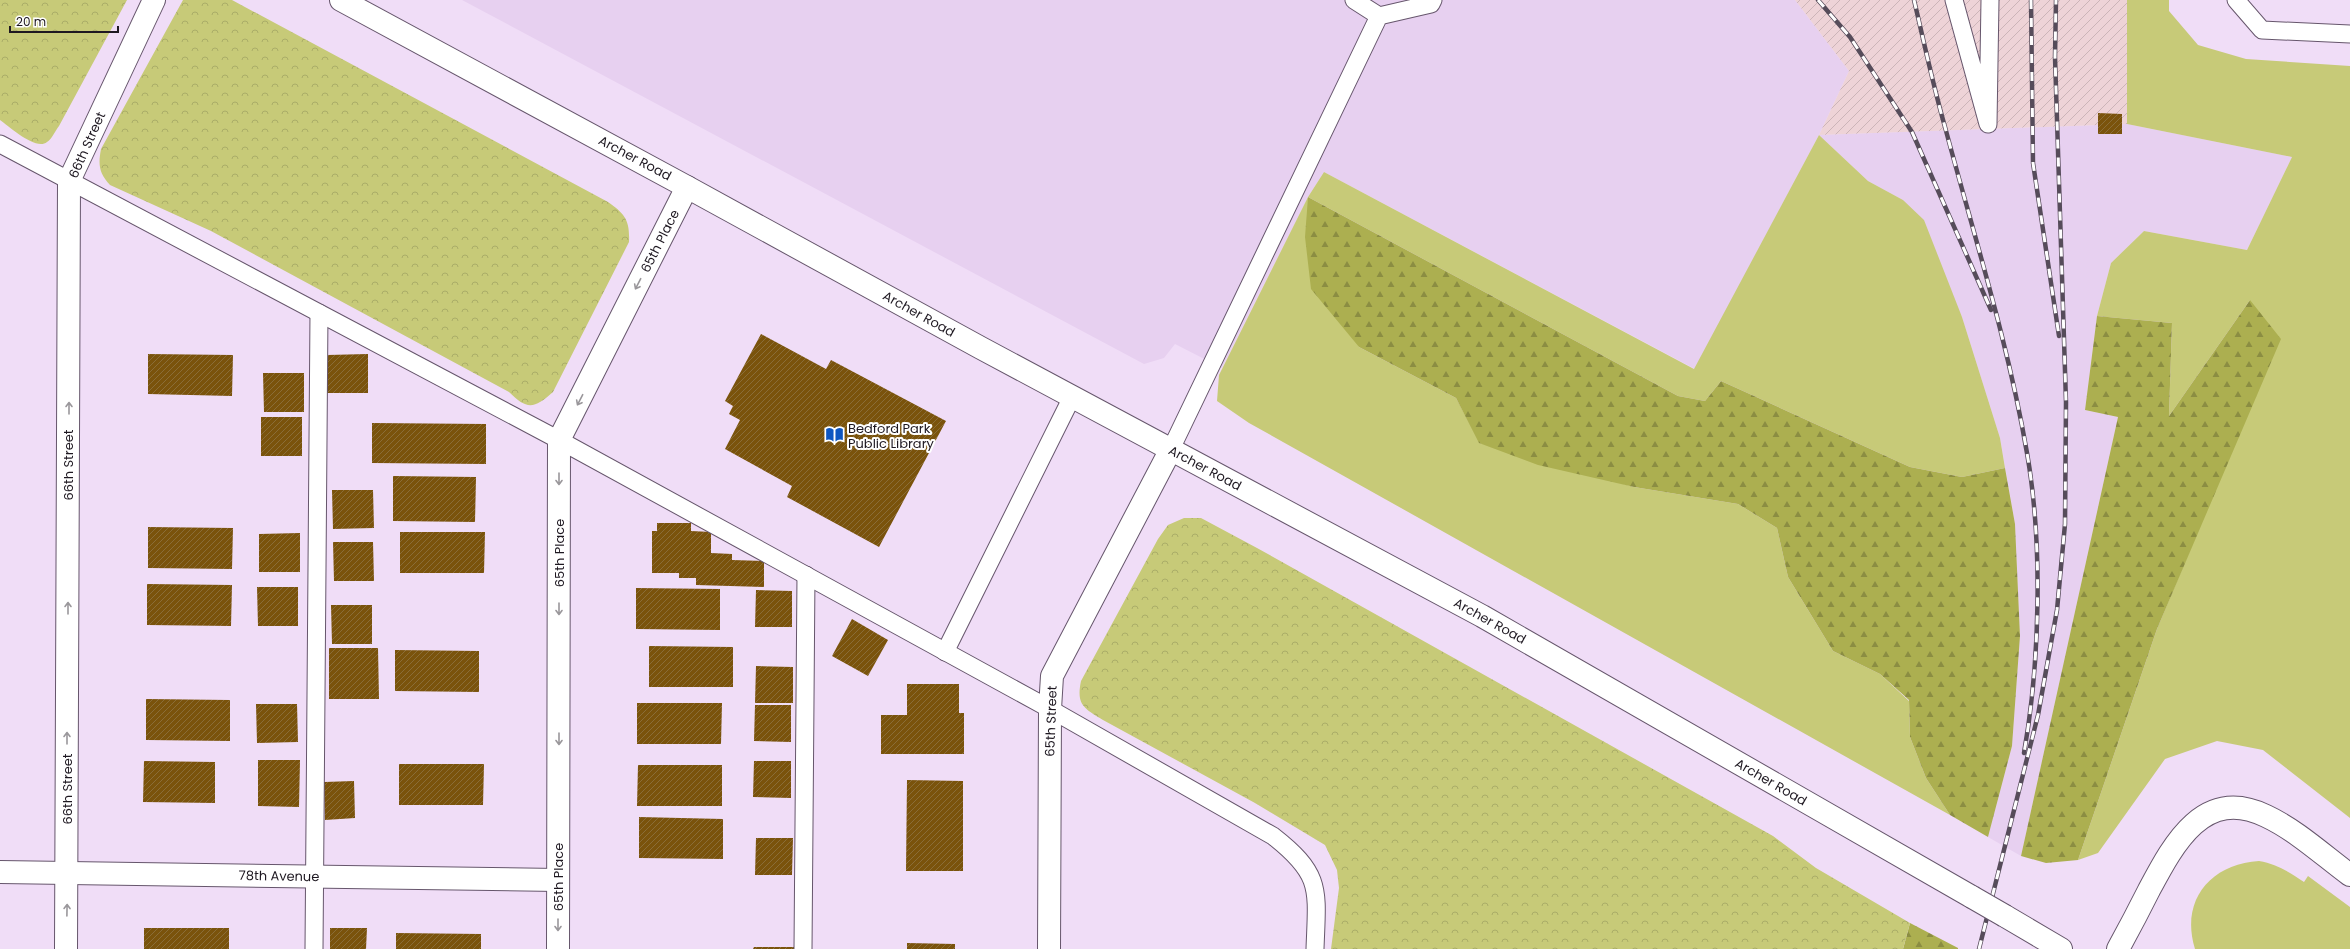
<svg xmlns="http://www.w3.org/2000/svg" width="2350" height="949" viewBox="0 0 2350 949" font-family="Poppins,sans-serif">
	<style>
		.built { fill: #e7d0f0 }
		.industrial { fill: url(#industrial-furrows) }
		.grass { fill: #c7ca78 }
		.forest { fill: url(#forest-firs) }
		.park { fill: url(#park-crowns) }
		.building { fill: url(#building-hatch) }
		.lines { fill: none; stroke-linecap: round; stroke-linejoin: round }
		.service-casing { stroke: #66566c; stroke-width: 19 }
		.minor-casing { stroke: #66566c; stroke-width: 24 }
		.primary-casing { stroke: #66566c; stroke-width: 24 }
		.service { stroke: #fff; stroke-width: 17 }
		.minor { stroke: #fff; stroke-width: 22 }
		.primary { stroke: #fff; stroke-width: 22 }
		.rail-casing { stroke: #564c5a; stroke-width: 4.5 }
		.rail { stroke: #fff; stroke-width: 3; stroke-dasharray: 9; stroke-linecap: butt }
		.primary-bridge-casing { stroke: #66566c; stroke-width: 24; stroke-linecap: butt }
		.primary-bridge { stroke: #fff; stroke-width: 22 }
		.oneway { stroke: #9a979b }
		.labels { text-anchor: middle; dominant-baseline: central; stroke-width: 4; stroke-linejoin: round; paint-order: stroke }
		.street-label { font-size: 13px; fill: #1e1821; stroke: #fff }
		.poi-label { font-size: 13px; fill: #1e1821; stroke: #fff; text-anchor: start }
	</style>
	<defs>
		<pattern id="industrial-furrows" width="10" height="10" patternUnits="userSpaceOnUse"><rect width="10" height="10" fill="#eed3d7"/><path d="M-1 1l2-2M0 10L10 0M9 11l2-2" fill="none" stroke="#ccb4b8"/></pattern>
		<pattern id="forest-firs" width="22" height="20" patternUnits="userSpaceOnUse"><rect width="22" height="20" fill="#acaf50"/><path d="M5 1l3.5 6h-7zM16 11l3.5 6h-7z" fill="#8b8d42"/></pattern>
		<pattern id="park-crowns" width="20" height="18" patternUnits="userSpaceOnUse"><rect width="20" height="18" fill="#c7ca78"/><path d="M2 6a3 3 0 1 1 6 0M12 15a3 3 0 1 1 6 0" fill="none" stroke="#aaad68"/></pattern>
		<pattern id="building-hatch" width="6" height="6" patternUnits="userSpaceOnUse"><rect width="6" height="6" fill="#7a530c"/><path d="M-1 1l2-2M0 6l6-6M5 7l2-2" fill="none" stroke="#8a6d38"/></pattern>
	</defs>
	<rect width="100%" height="100%" fill="#f0ddf7"/>
	<path class="built" d="M462,0H1795L1849,71L1819,135L2127,124L2292,157L2247,250L2144,231L2111,263L2097,316L2085,410L2118,417L2021,856L1988,837L2012,746L2020,636L2015,524L2000,438L1962,317L1903,200L1868,181L1819,135L1695,369L1324,172L1308,197L1222,368L1175,344L1164,358L1144,364Z"/>
	<path class="industrial" d="M1795,0H2127V124L1819,135L1849,71Z"/>
	<g class="grass">
		<path d="M2127,0H2169V11L2198,45L2246,59L2350,66V818L2263,750L2217,741L2165,759L2098,853L2078,860L2157,629L2206,512L2250,300L2169,416L2172,323L2097,316L2111,263L2144,231L2247,250L2292,157L2127,124Z"/>
		<path d="M1819,135L1868,181L1903,200L1924,220L1962,317L2000,438L2005,468L1962,477L1910,467L1721,381L1705,401L1678,396L1308,197L1359,347L1456,398L1480,443L1634,487L1738,504L1777,528L1788,577L1833,651L1880,674L1909,701L1910,737L1926,778L1950,815L1249,423L1217,401L1219,375L1308,197L1324,172L1694,369Z"/>
		<path d="M2259,861C2277,864 2289,872 2304,882L2308,876L2350,907V949H2195C2180,901 2210,864 2259,861Z"/>
	</g>
	<g class="forest">
		<path d="M1308,197L1678,396L1705,401L1721,381L1910,467L1962,477L2005,468L2015,524L2020,636L2012,746L1988,837L1950,815L1926,778L1910,737L1909,700L1880,674L1833,651L1788,577L1777,528L1738,504L1634,487L1538,465L1479,443L1456,398L1359,347L1311,289L1305,237Z"/>
		<path d="M2250,300L2281,339L2157,629L2078,860L2046,863L2021,856L2118,417L2085,410L2097,316L2172,323L2169,416Z"/>
		<path d="M1910,923L1958,948V949H1903Z"/>
	</g>
	<g class="park">
		<path d="M0,0H127L59,126C55,131 52,139 47,142C36,151 10,127 0,120Z"/>
		<path d="M183,0H232L608,202C625,214 630,220 629,242L553,392C534,409 527,410 509,392L211,231L110,185C99,173 98,165 101,149Z"/>
		<path d="M1184,518H1201L1257,548L1773,836L1816,868L1910,923L1903,949H1331L1339,888L1337,870L1325,845L1255,803L1103,720C1084,708 1076,705 1081,681L1158,539L1168,525Z"/>
	</g>
	<g class="building">
		<path d="M2098,113L2122,114V134H2098Z"/>
		<path d="M761,334L826,369L831,360L946,421L879,547L787,497L792,486L725,449L740,420L729,414L733,406L725,401Z"/>
		<path d="M148,354L233,355L232,396L148,394Z"/>
		<path d="M368,354V393H327V355Z"/>
		<path d="M263,373H304V412H264Z"/>
		<rect x="261" y="417" width="41" height="39"/>
		<path d="M372,423L486,424V464L372,463Z"/>
		<path d="M393,476L476,477L475,522L393,521Z"/>
		<path d="M332,490H373L374,528L333,529Z"/>
		<path d="M657,523H691V531L711,532V553L732,554V560L764,561V587L696,585V578H679V573H652V531H657Z"/>
		<path d="M148,527L233,528L232,569L148,568Z"/>
		<path d="M400,532H485L484,573H400Z"/>
		<path d="M300,533V572H259V534Z"/>
		<path d="M333,542H373L374,581H334Z"/>
		<path d="M147,584L232,585L231,626L147,625Z"/>
		<path d="M257,587H298V626H258Z"/>
		<path d="M636,588L720,589V630L636,629Z"/>
		<path d="M756,590L792,591V627H755Z"/>
		<path d="M331,605H372V644H332Z"/>
		<path d="M852,619L888,640L868,676L832,656Z"/>
		<path d="M649,646L733,647V687H649Z"/>
		<path d="M329,648H378L379,699H329Z"/>
		<path d="M395,650L479,651V692L395,691Z"/>
		<path d="M756,666L793,667V703H755Z"/>
		<path d="M907,684H959V713H964V754H881V715H907Z"/>
		<path d="M146,699L230,700V741L146,740Z"/>
		<path d="M637,703H722L721,744H637Z"/>
		<path d="M256,704H297L298,742L257,743Z"/>
		<path d="M755,705H791V742L754,741Z"/>
		<path d="M258,760H300L299,807L258,806Z"/>
		<path d="M144,761L215,762V803L143,802Z"/>
		<path d="M754,761H791V798L753,797Z"/>
		<path d="M399,764H484L483,805H399Z"/>
		<path d="M638,765H722V806H637Z"/>
		<path d="M907,780L963,781V871H906Z"/>
		<path d="M354,781L355,818L325,820L324,782Z"/>
		<path d="M639,817L723,819V859L639,858Z"/>
		<path d="M756,838H793L792,875H755Z"/>
		<rect x="144" y="928" width="85" height="21"/>
		<path d="M330,928H367L366,949H330Z"/>
		<path d="M396,933L481,934V949H396Z"/>
		<path d="M907,943L955,944V949H907Z"/>
		<path d="M754,947H795V949H753Z"/>
	</g>
	<g class="lines">
		<defs>
			<g id="service">
				<path d="M1354,0L1379,16"/>
				<path d="M1954,0L1988,124L1990,0"/>
				<path d="M2236,0L2262,30L2350,34"/>
				<path d="M0,144L559,440L1050,709L1273,836C1323,875 1317,890 1315,949"/>
				<path d="M1171,449L1379,16L1431,4L1433,0"/>
				<path d="M945,652L1072,397"/>
				<path d="M314,949L319,313"/>
				<path d="M803,949L806,575"/>
			</g>
			<g id="minor">
				<path d="M0,872L558,880"/>
				<path d="M66,949L69,181L154,0"/>
				<path d="M558,949L559,440L687,187"/>
				<path d="M1049,949L1050,709L1052,676L1171,449"/>
			</g>
			<g id="primary">
				<path d="M341,0L687,187L981,348L1482,616L1972,897"/>
				<path d="M2005,916L2061,949"/>
				<path d="M2118,949C2129,929 2139,910 2149,890C2174,843 2204,786 2266,816C2296,830 2323,855 2350,875"/>
			</g>
		</defs>
		<use href="#service" class="service-casing"/>
		<use href="#minor" class="minor-casing"/>
		<use href="#primary" class="primary-casing"/>
		<use href="#service" class="service"/>
		<use href="#minor" class="minor"/>
		<use href="#primary" class="primary"/>
		<defs>
			<g id="rail">
				<path d="M1818,0L1850,37L1912,132L1991,310"/>
				<path d="M1914,0C1924,42 1933,85 1945,127C1974,236 2008,342 2027,453C2043,544 2040,662 2024,753"/>
				<path d="M2031,0L2033,163L2059,336"/>
				<path d="M1979,949L2038,715L2057,610L2065,524L2066,402L2055,57L2056,0"/>
			</g>
		</defs>
		<use href="#rail" class="rail-casing"/>
		<use href="#rail" class="rail"/>
		<defs>
			<path id="primary-bridge" d="M1972,897L2005,916"/>
		</defs>
		<use href="#primary-bridge" class="primary-bridge-casing"/>
		<use href="#primary-bridge" class="primary-bridge"/>
	</g>
	<defs><path id="oneway-shaft" d="M-6 0H5M1.5-3L5.5 0L1.5 3" fill="none" stroke-width="1.6" stroke-linecap="round" stroke-linejoin="round"/></defs>
	<g class="oneway">
		<use href="#oneway-shaft" transform="translate(638 284) rotate(117)"/>
		<use href="#oneway-shaft" transform="translate(580 400) rotate(117)"/>
		<use href="#oneway-shaft" transform="translate(69 408) rotate(-90)"/>
		<use href="#oneway-shaft" transform="translate(559 479) rotate(90)"/>
		<use href="#oneway-shaft" transform="translate(68 608) rotate(-90)"/>
		<use href="#oneway-shaft" transform="translate(559 609) rotate(90)"/>
		<use href="#oneway-shaft" transform="translate(67 738) rotate(-90)"/>
		<use href="#oneway-shaft" transform="translate(559 739) rotate(90)"/>
		<use href="#oneway-shaft" transform="translate(67 910) rotate(-89)"/>
		<use href="#oneway-shaft" transform="translate(558 925) rotate(90)"/>
	</g>
	<defs>
		<symbol id="library-bare" viewBox="-9 -9 18 18"><path d="M-6-4Q-3-5.5-.7-3.5V5Q-3 3-6 4ZM6-4Q3-5.5 .7-3.5V5Q3 3 6 4Z" fill="#0e56c1" stroke="#fff" stroke-width="2.5" paint-order="stroke"/></symbol>
	</defs>
	<g fill-rule="evenodd">
		<use href="#library-bare" x="822" y="422" width="25" height="25"/>
	</g>
	<g class="labels">
		<g class="street-label">
			<text transform="translate(87 145) rotate(-66)">66th Street</text>
			<text transform="translate(635 158) rotate(28)">Archer Road</text>
			<text transform="translate(660 241) rotate(-63)">65th Place</text>
			<text transform="translate(919 314) rotate(29)">Archer Road</text>
			<text transform="translate(68 465) rotate(-90)">66th Street</text>
			<text transform="translate(1205 468) rotate(28)">Archer Road</text>
			<text transform="translate(559 553) rotate(-90)">65th Place</text>
			<text transform="translate(1490 621) rotate(29)">Archer Road</text>
			<text transform="translate(1051 721) rotate(-88)">65th Street</text>
			<text transform="translate(1771 782) rotate(30)">Archer Road</text>
			<text transform="translate(67 789) rotate(-90)">66th Street</text>
			<text transform="translate(279 876) rotate(1)">78th Avenue</text>
			<text transform="translate(558 877) rotate(-90)">65th Place</text>
		</g>
		<g class="poi-label">
			<text x="848" y="428">Bedford Park<tspan x="848" dy="15">Public Library</tspan></text>
		</g>
	</g>
	<path d="M10 26v6h108v-6" fill="none" stroke="#1e1821" stroke-width="2"/>
	<text x="16" y="26" font-size="12" fill="#1e1821" stroke="#ffffff" stroke-width="3" paint-order="stroke">20 m</text>
</svg>
